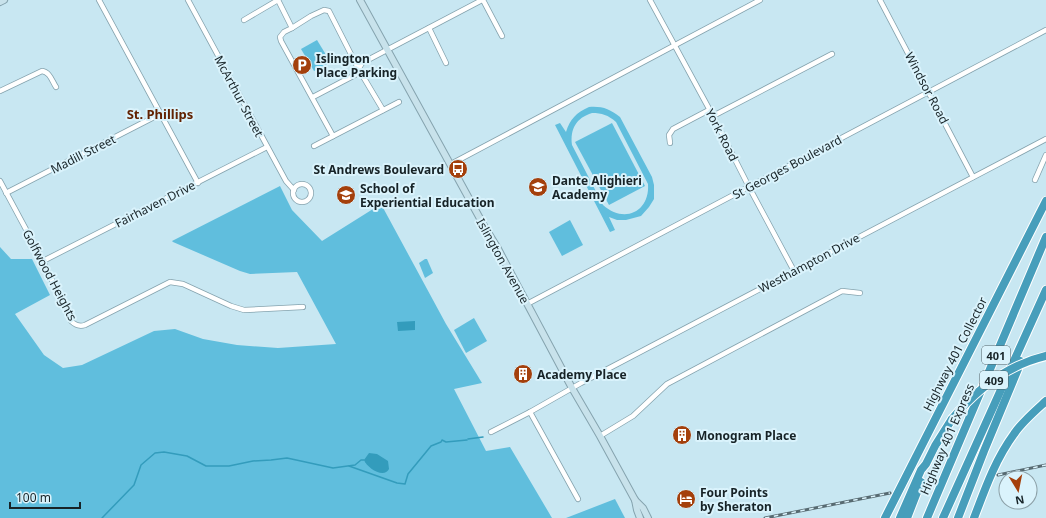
<svg xmlns="http://www.w3.org/2000/svg" width="1046" height="518" viewBox="0 0 1046 518" font-family="'Noto Sans',sans-serif">
	<style>
		.green { fill: #60bedd; fill-rule: evenodd }
		.water { fill: #339cbc }
		.lines { fill: none; stroke-linecap: round; stroke-linejoin: round }
		.stream { stroke: #339cbc; stroke-width: 1.5 }
		.street-casing { stroke: #85a3ae; stroke-width: 6 }
		.secondary-casing { stroke: #85a3ae; stroke-width: 8 }
		.highway-casing { stroke: #fff; stroke-width: 10 }
		.street { stroke: #fff; stroke-width: 4.5 }
		.secondary { stroke: #c8e2eb; stroke-width: 6 }
		.highway { stroke: #479ebb; stroke-width: 8 }
		.rail-casing { stroke: #576a71; stroke-width: 3 }
		.rail { stroke: #daf3fc; stroke-width: 1.5; stroke-dasharray: 4.5; stroke-linecap: butt }
		.highway-bridge-casing { stroke: #fff; stroke-width: 10; stroke-linecap: butt }
		.highway-bridge { stroke: #479ebb; stroke-width: 8 }
		.labels { text-anchor: middle; dominant-baseline: central; stroke-width: 4; stroke-linejoin: round; paint-order: stroke }
		.shield { fill: #daf3fc; stroke: #526167; stroke-width: 1 }
		.shield-label { font-size: 11px; font-weight: bold; fill: #172327 }
		.poi-label { font-size: 12px; font-weight: bold; fill: #172327; stroke: #daf3fc; text-anchor: start }
		.street-label { font-size: 12px; fill: #172327; stroke: #daf3fc }
		.neighbourhood-label { font-size: 13px; font-weight: bold; fill: #622303; stroke: #daf3fc }
	</style>
	<rect width="100%" height="100%" fill="#c8e7f2"/>
	<g class="green">
		<path d="M317,40L331,63L314,71L301,49Z"/>
		<path d="M589,107C602,106 610,109 620,117L652,177L654,185V199L649,207L641,216L626,220H617L609,217L615,230L610,232L555,125L560,123L566,132C570,119 576,113 589,107ZM592,113C602,113 608,115 616,122L648,184C650,212 624,224 603,205L572,145C570,129 576,118 592,113Z"/>
		<path d="M612,123L645,186L609,205L575,142Z"/>
		<path d="M280,186L292,210L322,241L381,204L446,324L482,383L454,389L486,451L510,447L552,518H0V247L11,259H32L50,295L15,314L44,355L63,368L82,365L154,331L175,329L203,339L237,345L278,348L336,344L297,272L250,274L240,271L173,242L172,241Z"/>
		<path d="M570,220L583,245L562,256L549,232Z"/>
		<path d="M425,259H427L433,273L425,278L419,263Z"/>
		<path d="M474,318L487,341L466,353L454,330Z"/>
		<path d="M615,499L625,518H566Z"/>
	</g>
	<g class="water">
		<path d="M415,321V330L398,331L397,322Z"/>
		<path d="M369,453L377,454L388,461L389,469C384,479 367,468 364,460Z"/>
	</g>
	<g class="lines">
		<g class="stream">
			<path d="M468,439L483,437"/>
			<path d="M349,466L397,483L405,484L408,474L431,446L441,442L442,440L446,442L467,440"/>
			<path d="M102,518L134,485L141,465L155,453L164,452L187,456L206,466H229L253,461L271,460L287,458L333,468L355,465L361,460H364"/>
		</g>
		<defs>
			<g id="street">
				<path d="M99,0L198,183"/>
				<path d="M188,0L286,181L294,190"/>
				<path d="M278,0L292,28L284,32L280,37L281,41L333,136"/>
				<path d="M483,0L502,36"/>
				<path d="M650,0L713,116L749,187L794,271"/>
				<path d="M880,0L973,177"/>
				<path d="M244,20L278,0"/>
				<path d="M292,28L311,16L324,10L329,11L358,68L383,110"/>
				<path d="M429,28L446,63"/>
				<path d="M0,91L42,71C50,72 52,81 56,87"/>
				<path d="M313,97L355,75L362,63L482,0"/>
				<path d="M713,116L832,54"/>
				<path d="M670,143L669,135L673,129L709,110"/>
				<path d="M314,146L399,102"/>
				<path d="M451,164L760,0"/>
				<path d="M1035,180L1046,155"/>
				<path d="M0,181L43,261L71,321C75,325 79,327 85,325L170,282L183,284L231,306L244,310L303,307"/>
				<circle cx="302" cy="193" r="9"/>
				<path d="M6,193L160,114"/>
				<path d="M43,261L267,147"/>
				<path d="M527,304L1046,30"/>
				<path d="M530,412L578,499"/>
				<path d="M491,432L530,412L581,383L1046,139"/>
				<path d="M600,436L633,416L667,384L842,291L860,293"/>
			</g>
			<g id="secondary">
				<path d="M360,0L483,224L497,247L572,388L600,436L635,500L643,508L648,518"/>
				<path d="M0,2L4,0"/>
				<path d="M635,500L637,510L640,518"/>
			</g>
			<g id="highway">
				<path d="M885,518L1046,201"/>
				<path d="M900,518L921,470L926,464L935,446L952,419"/>
				<path d="M907,518L921,482"/>
				<path d="M927,518L1046,237"/>
				<path d="M943,518L1046,290"/>
				<path d="M958,518L984,451L1018,369L1020,361"/>
				<path d="M974,518C985,489 995,460 1014,434C1022,422 1035,411 1046,401"/>
			</g>
		</defs>
		<use href="#street" class="street-casing"/>
		<use href="#secondary" class="secondary-casing"/>
		<use href="#highway" class="highway-casing"/>
		<use href="#street" class="street"/>
		<use href="#secondary" class="secondary"/>
		<use href="#highway" class="highway"/>
		<defs>
			<g id="rail">
				<path d="M998,475L1046,465"/>
				<path d="M765,518L890,493"/>
			</g>
		</defs>
		<use href="#rail" class="rail-casing"/>
		<use href="#rail" class="rail"/>
		<defs>
			<path id="highway-bridge" d="M952,419C976,390 1008,365 1046,356"/>
		</defs>
		<use href="#highway-bridge" class="highway-bridge-casing"/>
		<use href="#highway-bridge" class="highway-bridge"/>
	</g>
	<defs>
		<symbol id="parking-disc" viewBox="-11 -11 22 22"><circle r="9.5" fill="#a4400c" stroke="#daf3fc"/><path d="M-3.5-5.5H1a3.5 3.5 0 0 1 0 7H-1V5.5H-3.5ZM-1-3.4V-.6H.8a1.4 1.4 0 0 0 0-2.8Z" fill="#fff"/></symbol>
		<symbol id="bus-disc" viewBox="-11 -11 22 22"><circle r="9.5" fill="#a4400c" stroke="#daf3fc"/><path d="M-5-6H5V4H4V6H2V4H-2V6H-4V4H-5ZM-3.5-4V0h7V-4ZM-3.5 1.2v1.5H-2V1.2ZM2 1.2v1.5H3.5V1.2Z" fill="#fff"/></symbol>
		<symbol id="school-disc" viewBox="-11 -11 22 22"><circle r="9.5" fill="#a4400c" stroke="#daf3fc"/><path d="M0-5L7-2L0 1L-7-2ZM-4 1L0 2.5L4 1V4Q0 6-4 4Z" fill="#fff"/></symbol>
		<symbol id="building-disc" viewBox="-11 -11 22 22"><circle r="9.5" fill="#a4400c" stroke="#daf3fc"/><path d="M-4-6H4V6H1V3H-1V6H-4ZM-2.5-4.3h1.7v1.8h-1.7ZM.8-4.3h1.7v1.8H.8ZM-2.5-1h1.7V.8h-1.7ZM.8-1h1.7V.8H.8Z" fill="#fff"/></symbol>
		<symbol id="hotel-disc" viewBox="-11 -11 22 22"><circle r="9.5" fill="#a4400c" stroke="#daf3fc"/><path d="M-6-4.5h1.5V1H6V5H4.5V3h-9V5H-6ZM-4 0a1.8 1.8 0 1 1 3.6 0ZM.5 0V-2.5h3Q6-2.5 6 0Z" fill="#fff"/></symbol>
	</defs>
	<g fill-rule="evenodd">
		<use href="#parking-disc" x="291" y="54" width="22" height="22"/>
		<use href="#bus-disc" x="447" y="158" width="22" height="22"/>
		<use href="#school-disc" x="527" y="176" width="22" height="22"/>
		<use href="#school-disc" x="335" y="184" width="22" height="22"/>
		<use href="#building-disc" x="512" y="363" width="22" height="22"/>
		<use href="#building-disc" x="671" y="424" width="22" height="22"/>
		<use href="#hotel-disc" x="675" y="488" width="22" height="22"/>
	</g>
	<g class="labels">
		<g class="shield">
			<rect x="982" y="346" width="28" height="18" rx="3"/>
			<rect x="980" y="371" width="28" height="18" rx="3"/>
		</g>
		<g class="shield-label">
			<text x="996" y="355">401</text>
			<text x="994" y="380">409</text>
		</g>
		<g class="poi-label">
			<text x="316" y="58">Islington<tspan x="316" dy="14">Place Parking</tspan></text>
			<text x="444" y="169" text-anchor="end">St Andrews Boulevard</text>
			<text x="552" y="180">Dante Alighieri<tspan x="552" dy="14">Academy</tspan></text>
			<text x="360" y="188">School of<tspan x="360" dy="14">Experiential Education</tspan></text>
			<text x="537" y="374">Academy Place</text>
			<text x="696" y="435">Monogram Place</text>
			<text x="700" y="492">Four Points<tspan x="700" dy="14">by Sheraton</tspan></text>
		</g>
		<g class="street-label">
			<text transform="translate(927 88) rotate(62)">Windsor Road</text>
			<text transform="translate(239 96) rotate(62)">McArthur Street</text>
			<text transform="translate(722 135) rotate(63)">York Road</text>
			<text transform="translate(83 154) rotate(-27)">Madill Street</text>
			<text transform="translate(787 167) rotate(-28)">St Georges Boulevard</text>
			<text transform="translate(155 204) rotate(-27)">Fairhaven Drive</text>
			<text transform="translate(503 261) rotate(61)">Islington Avenue</text>
			<text transform="translate(809 263) rotate(-28)">Westhampton Drive</text>
			<text transform="translate(50 275) rotate(62)">Golfwood Heights</text>
			<text transform="translate(955 354) rotate(-63)">Highway 401 Collector</text>
			<text transform="translate(947 439) rotate(-67)">Highway 401 Express</text>
		</g>
		<g class="neighbourhood-label">
			<text x="160" y="114">St. Phillips</text>
		</g>
	</g>
	<g transform="translate(1018 490) rotate(170)"><circle r="19" fill="#daf3fc" stroke="#8ca0a7"/>
	<path d="M0-3L7 15L0 10L-7 15Z" fill="#a4400c"/>
	<text y="-6" font-size="11" font-weight="bold" text-anchor="middle" fill="#172327">N</text>
	</g>
	<path d="M10 502v6h70v-6" fill="none" stroke="#172327" stroke-width="2"/>
	<text x="16" y="502" font-size="12" fill="#172327" stroke="#daf3fc" stroke-width="3" paint-order="stroke">100 m</text>
</svg>
